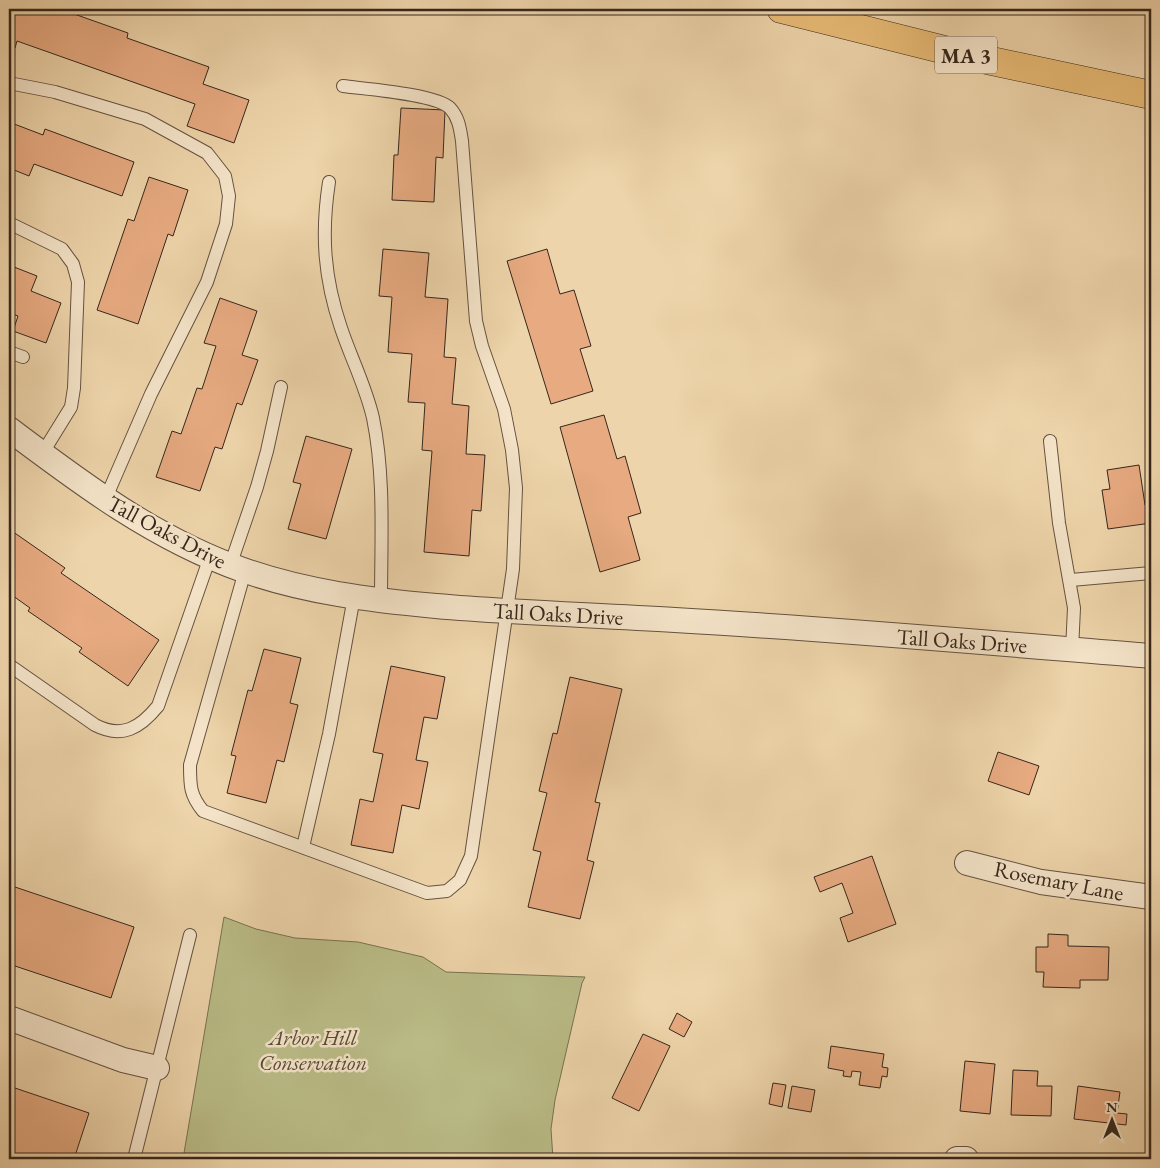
<svg xmlns="http://www.w3.org/2000/svg" width="1160" height="1168" viewBox="0 0 1160 1168" font-family="'EB Garamond',serif">
	<style>
		.green { fill: #babc87; stroke: #787252 }
		.building { fill: #e7aa81; stroke: #36271c }
		.lines { fill: none; stroke-linecap: round; stroke-linejoin: round }
		.service-casing { stroke: #645240; stroke-width: 14 }
		.minor-casing { stroke: #645240; stroke-width: 26 }
		.motorway-casing { stroke: #36271c; stroke-width: 29 }
		.service { stroke: #f4e3c8; stroke-width: 12 }
		.minor { stroke: #f4e3c8; stroke-width: 24 }
		.motorway { stroke: #e7ba75; stroke-width: 28 }
		.labels { text-anchor: middle; dominant-baseline: central; stroke-width: 5; stroke-linejoin: round; paint-order: stroke }
		.shield { fill: #f4e3c8; stroke: #6f5f50; stroke-width: 1 }
		.shield-label { font-size: 21px; font-weight: bold; fill: #36271c }
		.street-label { font-size: 22px; fill: #36271c; stroke: #f4e3c8 }
		.park-label { font-size: 22px; font-style: italic; fill: #574c37; stroke: #f4e3c8 }
	</style>
	<rect width="100%" height="100%" fill="#eed4aa"/>
	<filter id="stains"><feTurbulence type="fractalNoise" baseFrequency=".004" numOctaves="4"/><feColorMatrix values="0 0 0 0 .2 0 0 0 0 .09 0 0 0 0 .02 0 0 0 .5 -.17"/></filter>
	<radialGradient id="worn" r=".72"><stop offset=".6" stop-color="#630" stop-opacity="0"/><stop offset="1" stop-color="#630" stop-opacity=".3"/></radialGradient>
	<path class="green" d="M224,917L256,929L295,938L358,942L423,957L446,972L585,977L582,983L555,1100L551,1129L553,1159H183Z"/>
	<g class="building">
		<path d="M9,9H60L128,33L127,38L209,67L203,84L249,100L234,143L187,126L195,104L17,41L15,48L9,46Z"/>
		<path d="M401,108L445,110L443,158L436,157L434,202L392,200L394,155H398Z"/>
		<path d="M9,122L43,135L45,129L134,162L122,196L34,164L29,176L9,168Z"/>
		<path d="M149,177L188,190L173,236L168,234L138,324L97,310L128,219L134,221Z"/>
		<path d="M383,249L429,253L425,297L448,299L444,357L456,358L452,404L469,406L466,454L485,455L481,511L472,510L469,556L424,552L432,451L422,450L425,403L408,402L412,354L388,352L392,297L379,296Z"/>
		<path d="M547,249L560,294L574,290L591,346L580,349L593,391L551,404L507,261Z"/>
		<path d="M9,265L37,276L31,291L61,303L46,343L13,331L18,316L9,313Z"/>
		<path d="M220,298L257,311L242,355L258,360L242,405L237,403L222,449L215,447L200,491L156,477L172,431L181,434L197,388L202,389L216,346L204,343Z"/>
		<path d="M604,415L617,459L625,456L641,513L628,517L640,560L600,572L560,427Z"/>
		<path d="M306,436L352,449L326,539L288,529L301,484L293,482Z"/>
		<path d="M1139,465L1145,505L1151,504V523L1108,529L1102,490L1110,489L1107,470Z"/>
		<path d="M9,529L65,568L61,573L159,640L128,686L79,652L82,648L28,611L30,608L9,593Z"/>
		<path d="M264,649L301,658L290,703L298,705L284,762L277,760L266,803L227,793L236,756L231,755L248,690L252,691Z"/>
		<path d="M391,666L445,677L437,719L424,717L416,760L428,762L419,809L402,805L393,853L351,845L360,799L373,802L383,754L373,752Z"/>
		<path d="M570,677L622,689L595,802L600,803L587,860L594,862L580,919L528,907L541,852L533,850L547,793L539,791L553,733L557,734Z"/>
		<path d="M998,752L1039,766L1029,795L988,781Z"/>
		<path d="M872,856L896,924L848,942L840,918L853,913L842,883L820,892L814,877Z"/>
		<path d="M9,885L134,927L111,998L9,964Z"/>
		<path d="M1048,934L1068,935V946L1109,947L1108,980H1080V988L1043,987L1044,972H1036V947H1048Z"/>
		<path d="M677,1013L692,1022L684,1037L669,1029Z"/>
		<path d="M643,1034L670,1046L639,1111L612,1098Z"/>
		<path d="M831,1046L884,1054L882,1067L888,1068L887,1077L882,1076L880,1088L859,1085L861,1072L852,1071L851,1077L843,1076L844,1071L828,1068Z"/>
		<path d="M965,1061L995,1064L990,1114L960,1111Z"/>
		<path d="M1013,1070L1038,1071L1037,1086H1052L1051,1116L1011,1115Z"/>
		<path d="M773,1083L786,1085L782,1107L769,1104Z"/>
		<path d="M9,1086L89,1113L74,1159H9Z"/>
		<path d="M792,1086L815,1090L811,1112L788,1108Z"/>
		<path d="M1078,1086L1120,1092L1117,1113L1127,1114L1126,1125L1074,1119Z"/>
	</g>
	<g class="lines">
		<defs>
			<g id="service">
				<path d="M9,83L55,92L145,119L207,153L225,176L229,196L226,224L207,282L151,394L105,500"/>
				<path d="M329,182C321,234 324,278 341,328C351,358 366,387 373,418C385,476 381,541 381,600"/>
				<path d="M9,223L62,249L73,264L78,282L74,388L71,407L42,454"/>
				<path d="M9,352L23,357"/>
				<path d="M1050,441L1059,523L1074,608L1072,650"/>
				<path d="M230,566L257,487L267,451L281,387"/>
				<path d="M245,571L190,765C190,786 190,795 203,811L427,893L447,891L460,880L471,856L513,569L516,488L512,450L504,409L482,346L476,321L462,141C460,129 459,118 450,108C436,94 365,89 343,86"/>
				<path d="M1071,580L1151,573"/>
				<path d="M9,665L95,725C122,739 140,728 158,706L210,557"/>
				<path d="M303,847L329,734L354,597"/>
				<path d="M134,1159L190,935"/>
			</g>
			<g id="minor">
				<path d="M9,429C82,484 155,539 243,570C305,592 370,600 436,606C516,613 595,615 675,620C834,629 993,643 1151,656"/>
				<path d="M967,863L1041,882L1151,897"/>
				<path d="M9,1018L123,1060L157,1068"/>
				<path d="M957,1159H966"/>
			</g>
			<path id="motorway" d="M781,9L973,57L1151,95"/>
		</defs>
		<use href="#service" class="service-casing"/>
		<use href="#minor" class="minor-casing"/>
		<use href="#motorway" class="motorway-casing"/>
		<use href="#service" class="service"/>
		<use href="#minor" class="minor"/>
		<use href="#motorway" class="motorway"/>
	</g>
	<g class="labels">
		<rect class="shield" x="935" y="36.5" width="62" height="37" rx="4"/>
		<g class="shield-label">
			<text x="966" y="55">MA 3</text>
		</g>
		<g class="street-label">
			<text transform="translate(167 532) rotate(28)">Tall Oaks Drive</text>
			<text transform="translate(558 614) rotate(3)">Tall Oaks Drive</text>
			<text transform="translate(962 641) rotate(4)">Tall Oaks Drive</text>
			<text transform="translate(1059 881) rotate(11)">Rosemary Lane</text>
		</g>
		<g class="park-label">
			<text x="313" y="1037">Arbor Hill<tspan x="313" dy="25">Conservation</tspan></text>
		</g>
	</g>
	<rect width="1160" height="1168" fill="none" stroke="#eed4aa" stroke-width="30"/>
	<rect x="10" y="10" width="1140" height="1148" fill="none" stroke="#36271c" stroke-width="2.5"/>
	<rect x="15" y="15" width="1130" height="1138" fill="none" stroke="#36271c"/>
	<g transform="translate(1112 1120)" stroke="#f4e3c8" stroke-width="4" paint-order="stroke">
	<path d="M0-4L9 19L0 12L-9 19Z" fill="#36271c"/>
	<text y="-8" font-size="14" font-weight="bold" text-anchor="middle" fill="#36271c">N</text>
	</g>
	<rect width="100%" height="100%" filter="url(#stains)"/>
	<rect width="100%" height="100%" fill="url(#worn)"/>
</svg>
